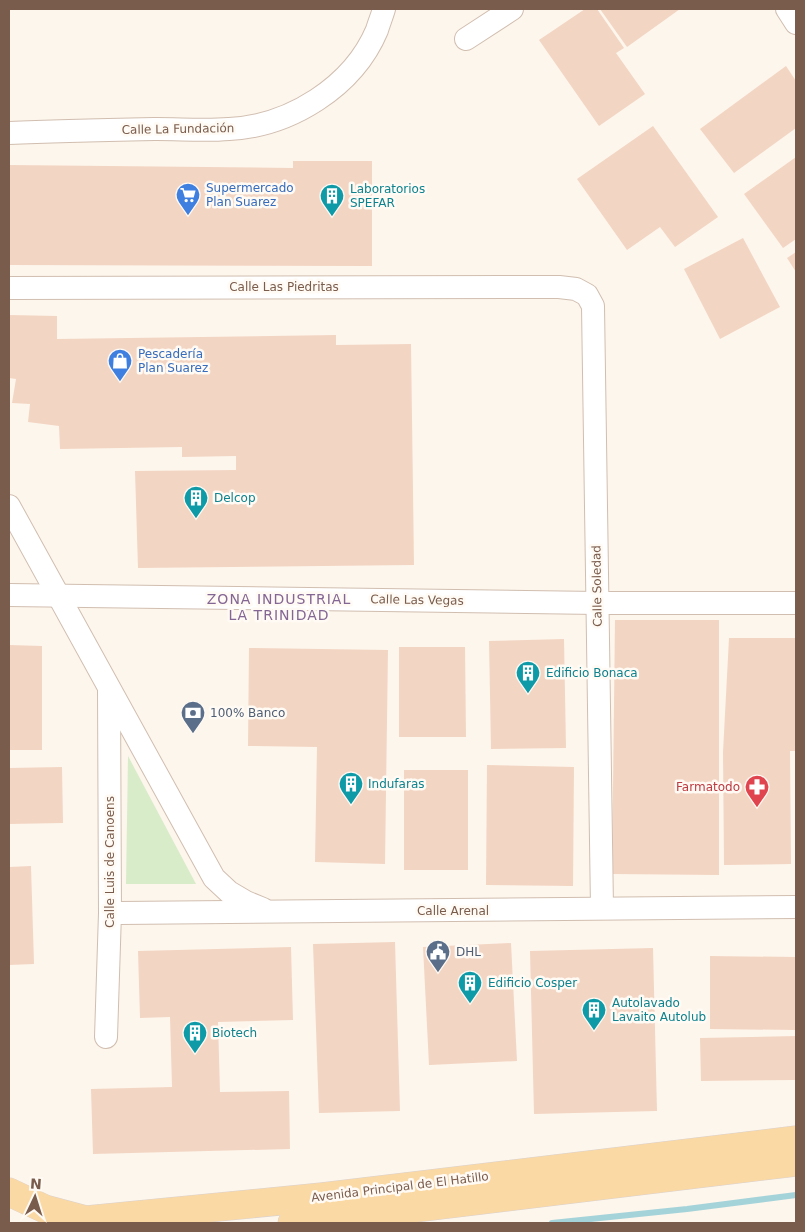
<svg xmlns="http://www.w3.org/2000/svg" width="805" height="1232" viewBox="0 0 805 1232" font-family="'DejaVu Sans',sans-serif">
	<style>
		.green { fill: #d8ecc9 }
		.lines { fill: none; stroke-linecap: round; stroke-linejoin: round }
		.stream { stroke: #a5d3da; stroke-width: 6 }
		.building { fill: #f3d5c3 }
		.minor-casing { stroke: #d1beb0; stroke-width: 24 }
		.primary-casing { stroke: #dad1cd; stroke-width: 29 }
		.minor { stroke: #fff; stroke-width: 22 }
		.primary { stroke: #fbd9a5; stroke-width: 28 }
		.labels { text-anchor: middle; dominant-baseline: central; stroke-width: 5; stroke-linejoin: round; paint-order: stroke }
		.street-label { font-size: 12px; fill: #7a5c4d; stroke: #fffaf3 }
		.shop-label { font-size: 12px; fill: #366cbe; stroke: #fffaf3; text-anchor: start }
		.culture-label { font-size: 12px; fill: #0d838f; stroke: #fffaf3; text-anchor: start }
		.service-label { font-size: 12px; fill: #4e5e75; stroke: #fffaf3; text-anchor: start }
		.health-label { font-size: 12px; fill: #be3a42; stroke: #fffaf3; text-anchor: end }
		.neighbourhood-label { font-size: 14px; letter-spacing: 1px; fill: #846695; stroke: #fffaf3 }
	</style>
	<rect width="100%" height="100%" fill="#fdf6ec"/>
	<path class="green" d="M128,756L196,884H126Z"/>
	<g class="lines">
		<path class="stream" d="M552,1223L687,1209L796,1195"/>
	</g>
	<g class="building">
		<path d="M585,9H597L624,48L616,53L645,94L599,126L539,40Z"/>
		<path d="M600,9H680L627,47Z"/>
		<path d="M786,66L796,81V128L734,173L700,129Z"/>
		<path d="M653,126L718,217L675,247L660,227L627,250L577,179Z"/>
		<path d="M796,157V239L783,248L744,194Z"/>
		<path d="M293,161H372V266L9,265V165L293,168Z"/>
		<path d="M743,238L780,307L720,339L684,269Z"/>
		<path d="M796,252V272L787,258Z"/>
		<path d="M9,315L57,316V339L336,335V345L411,344L414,565L138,568L135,471L236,470V456L182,457V447L60,449L59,426L28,422L30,404L12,403L16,379L9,378Z"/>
		<path d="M615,620H719V875L612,874Z"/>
		<path d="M729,638H796V751H790L791,864L724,865L723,752Z"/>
		<path d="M564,639L566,748L491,749L489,641Z"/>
		<path d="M9,645L42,646V750H9Z"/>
		<path d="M399,647H465L466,737H399Z"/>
		<path d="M249,648L388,650L385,864L315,862L317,747L248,746Z"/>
		<path d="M487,765L574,767L573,886L486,885Z"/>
		<path d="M62,767L63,823L9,824V768Z"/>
		<rect x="404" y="770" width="64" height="100"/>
		<path d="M31,866L34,964L9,965V867Z"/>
		<path d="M395,942L400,1111L319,1113L313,944Z"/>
		<path d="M511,943L517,1061L429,1065L423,947Z"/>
		<path d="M291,947L293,1020L218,1022L220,1092L289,1091L290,1149L93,1154L91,1089L172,1087L170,1017L140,1018L138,951Z"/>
		<path d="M653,948L657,1111L534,1114L530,951Z"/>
		<path d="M710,956L796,957V1030L710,1029Z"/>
		<path d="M796,1036V1080L701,1081L700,1038Z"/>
	</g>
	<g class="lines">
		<defs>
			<g id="minor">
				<path d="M787,9L796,23"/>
				<path d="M466,39L512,9"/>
				<path d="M9,133C58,131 108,130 157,129C181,129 205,131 229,129C290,126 353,87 377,30C379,23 382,16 384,9"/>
				<path d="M9,288L559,287L576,289L587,295L593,306L602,908"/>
				<path d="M9,506L214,878L229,892L246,902L263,909"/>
				<path d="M9,595L598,603H796"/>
				<path d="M110,913C339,912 568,908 796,907"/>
				<path d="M106,1037L110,913L109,690"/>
			</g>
			<g id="primary">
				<path d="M9,1192L45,1209L86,1220L321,1197L796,1140"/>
				<path d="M292,1223L796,1162"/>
			</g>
		</defs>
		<use href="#minor" class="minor-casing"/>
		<use href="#primary" class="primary-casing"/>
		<use href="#minor" class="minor"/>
		<use href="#primary" class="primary"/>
	</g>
	<defs>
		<symbol id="supermarket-pin" viewBox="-11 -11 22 30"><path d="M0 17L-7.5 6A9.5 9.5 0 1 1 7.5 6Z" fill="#3f7fe0" stroke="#fffaf3"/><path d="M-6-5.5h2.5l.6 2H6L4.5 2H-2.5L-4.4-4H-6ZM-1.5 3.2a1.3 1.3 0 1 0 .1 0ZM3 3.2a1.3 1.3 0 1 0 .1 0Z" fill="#fff"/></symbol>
		<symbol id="building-pin" viewBox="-11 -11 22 30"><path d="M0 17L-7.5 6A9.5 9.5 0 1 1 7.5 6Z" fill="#0f9aa8" stroke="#fffaf3"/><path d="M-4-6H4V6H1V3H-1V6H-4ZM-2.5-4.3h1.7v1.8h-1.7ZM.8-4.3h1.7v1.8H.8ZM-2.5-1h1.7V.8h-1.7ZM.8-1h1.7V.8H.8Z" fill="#fff"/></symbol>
		<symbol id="shop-pin" viewBox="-11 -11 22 30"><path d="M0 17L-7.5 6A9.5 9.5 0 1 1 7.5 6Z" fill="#3f7fe0" stroke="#fffaf3"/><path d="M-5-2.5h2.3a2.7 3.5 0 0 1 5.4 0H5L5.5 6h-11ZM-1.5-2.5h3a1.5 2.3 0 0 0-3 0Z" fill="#fff"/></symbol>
		<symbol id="bank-pin" viewBox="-11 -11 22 30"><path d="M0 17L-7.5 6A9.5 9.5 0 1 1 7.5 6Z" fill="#5c6f8a" stroke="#fffaf3"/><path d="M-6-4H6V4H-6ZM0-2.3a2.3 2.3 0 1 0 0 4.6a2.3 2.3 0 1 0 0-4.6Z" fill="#fff"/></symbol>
		<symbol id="pharmacy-pin" viewBox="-11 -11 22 30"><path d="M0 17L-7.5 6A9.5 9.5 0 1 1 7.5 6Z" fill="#e0444e" stroke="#fffaf3"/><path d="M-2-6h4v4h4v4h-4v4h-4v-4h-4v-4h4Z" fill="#fff"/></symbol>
		<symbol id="civic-pin" viewBox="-11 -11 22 30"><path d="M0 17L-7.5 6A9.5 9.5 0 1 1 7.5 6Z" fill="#5c6f8a" stroke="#fffaf3"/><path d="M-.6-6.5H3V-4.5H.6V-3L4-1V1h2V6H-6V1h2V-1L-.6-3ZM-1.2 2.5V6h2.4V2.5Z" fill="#fff"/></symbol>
	</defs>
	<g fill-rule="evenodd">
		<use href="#supermarket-pin" x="174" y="181" width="28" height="38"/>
		<use href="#building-pin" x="318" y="182" width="28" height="38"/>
		<use href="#shop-pin" x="106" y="347" width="28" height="38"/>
		<use href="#building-pin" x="182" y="484" width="28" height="38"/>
		<use href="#building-pin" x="514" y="659" width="28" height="38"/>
		<use href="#bank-pin" x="179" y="699" width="28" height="38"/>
		<use href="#building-pin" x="337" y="770" width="28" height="38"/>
		<use href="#pharmacy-pin" x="743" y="773" width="28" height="38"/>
		<use href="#civic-pin" x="424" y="938" width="28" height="38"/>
		<use href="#building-pin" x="456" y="969" width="28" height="38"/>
		<use href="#building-pin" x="580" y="996" width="28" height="38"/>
		<use href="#building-pin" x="181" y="1019" width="28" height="38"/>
	</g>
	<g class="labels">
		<g class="street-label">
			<text transform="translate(178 129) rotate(-1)">Calle La Fundación</text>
			<text x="284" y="287">Calle Las Piedritas</text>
			<text transform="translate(597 586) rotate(-91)">Calle Soledad</text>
			<text transform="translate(417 600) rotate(1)">Calle Las Vegas</text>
			<text transform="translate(110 862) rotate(-90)">Calle Luis de Canoens</text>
			<text x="453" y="911">Calle Arenal</text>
			<text transform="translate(400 1187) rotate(-7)">Avenida Principal de El Hatillo</text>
		</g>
		<g class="shop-label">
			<text x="206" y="188">Supermercado<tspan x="206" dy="14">Plan Suarez</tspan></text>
			<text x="138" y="354">Pescadería<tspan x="138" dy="14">Plan Suarez</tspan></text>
		</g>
		<g class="culture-label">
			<text x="350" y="189">Laboratorios<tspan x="350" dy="14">SPEFAR</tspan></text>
			<text x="214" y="498">Delcop</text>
			<text x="546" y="673">Edificio Bonaca</text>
			<text x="368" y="784">Indufaras</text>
			<text x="488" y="983">Edificio Cosper</text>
			<text x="612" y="1003">Autolavado<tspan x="612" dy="14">Lavaito Autolub</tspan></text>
			<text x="212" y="1033">Biotech</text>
		</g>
		<g class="service-label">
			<text x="210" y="713">100% Banco</text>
			<text x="456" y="952">DHL</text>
		</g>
		<g class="health-label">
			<text x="740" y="787">Farmatodo</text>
		</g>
		<g class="neighbourhood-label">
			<text x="279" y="599">ZONA INDUSTRIAL<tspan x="279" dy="16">LA TRINIDAD</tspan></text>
		</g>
	</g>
	<rect width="805" height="1232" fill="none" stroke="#7a5c4d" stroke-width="20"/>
	<g transform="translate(35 1197) rotate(4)" stroke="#fffaf3" stroke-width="4" paint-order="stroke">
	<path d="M0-4L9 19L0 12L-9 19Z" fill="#7a5c4d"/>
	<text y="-8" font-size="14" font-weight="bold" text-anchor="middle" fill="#7a5c4d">N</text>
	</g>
</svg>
